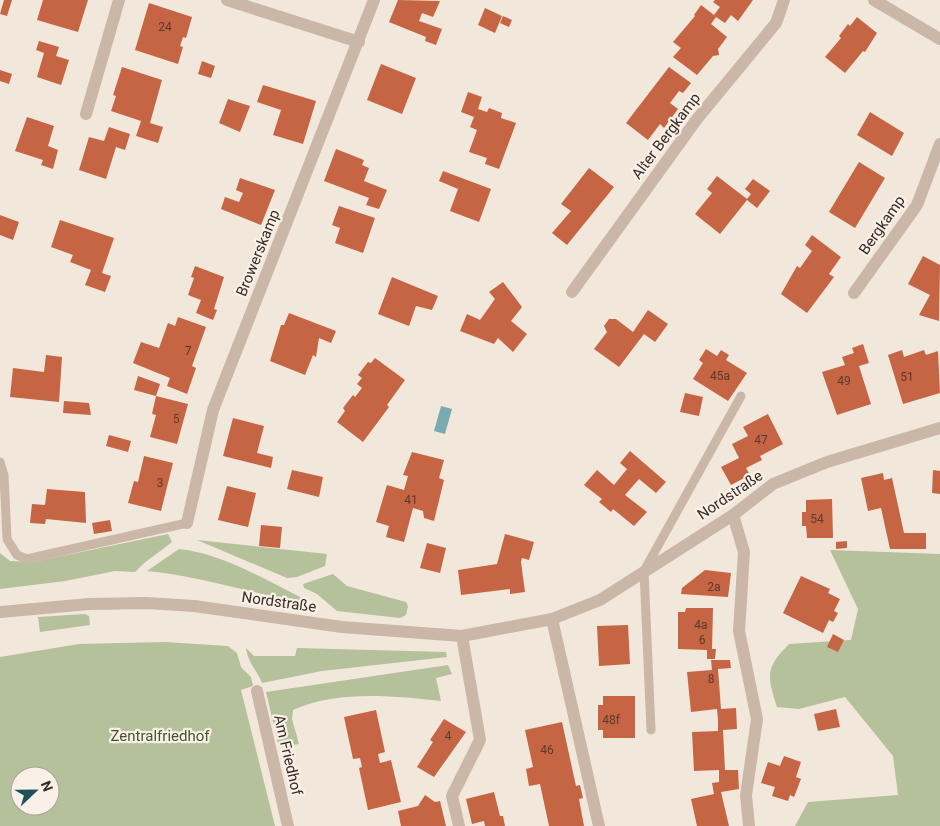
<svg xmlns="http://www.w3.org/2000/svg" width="940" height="826" viewBox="0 0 940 826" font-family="Roboto,sans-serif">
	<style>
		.green { fill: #b4c19b; fill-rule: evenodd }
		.water { fill: #7aacaf }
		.building { fill: #c66544 }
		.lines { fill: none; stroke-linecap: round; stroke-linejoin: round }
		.service { stroke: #cab7a7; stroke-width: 9 }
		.minor { stroke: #cab7a7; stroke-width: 12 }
		.labels { text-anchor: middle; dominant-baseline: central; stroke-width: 4.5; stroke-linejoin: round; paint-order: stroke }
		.number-label { font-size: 12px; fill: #5a3a2e }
		.street-label { font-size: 15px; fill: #362c27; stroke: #f9f1e7 }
		.park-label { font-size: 15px; fill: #45542b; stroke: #f9f1e7 }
	</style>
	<rect width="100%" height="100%" fill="#f2e7db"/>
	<g class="green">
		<path d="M168,534L172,542C159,553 148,558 135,572L115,571L65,581L0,589V553L10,561L33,562Z"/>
		<path d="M197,540L327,554L325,566L297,577L287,578Z"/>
		<path d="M179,549C220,553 267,580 304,599L305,604C253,593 199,576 147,571Z"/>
		<path d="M830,550L940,554V826H795L808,802L898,795L893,756L845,697L799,709L777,707C767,676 765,668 789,644L851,640L858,609Z"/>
		<path d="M333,574L347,586L406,602L408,606L406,615L400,618L337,611L317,594L304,588L303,584Z"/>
		<path d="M85,614L89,616L90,625L40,632L38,617Z"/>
		<path d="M165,642L228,646L237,653L241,667L251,677L253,686L241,690L275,826H0V657L79,644ZM20,776H50V806H20Z"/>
		<path d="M246,648L254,656H295L297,648L446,652L447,657L322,671L262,683C257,670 248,663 246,648Z"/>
		<path d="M448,665L452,674L436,678L441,701C393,696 338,690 293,710L292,719L299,744L279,747L266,692Z"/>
	</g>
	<path class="water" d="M441,406L452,409L445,434L434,431Z"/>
	<g class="building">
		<path d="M4,0H12L7,16L0,14Z"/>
		<path d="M43,0H88L78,32L37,20Z"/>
		<path d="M398,0L440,1L433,17L422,13L419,21L442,29L436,45L425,41L426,37L389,22Z"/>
		<path d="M715,0H753L738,21L731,15L725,23L716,17L711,24L727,37L718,49L719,55L713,56L697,75L673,57L681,48L673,42L695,16L694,15L701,5L714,15L720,7L713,2Z"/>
		<path d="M149,3L192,17L186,38L183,37L180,46L183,47L178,64L135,50Z"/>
		<path d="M485,8L502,16L495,33L478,25Z"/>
		<path d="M503,16L512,20L509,27L500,23Z"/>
		<path d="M857,17L877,33L865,52L863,51L845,73L825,57L841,38L839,36L848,24L850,26Z"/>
		<path d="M39,41L59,47L56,56L69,60L61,85L37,77L44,53L36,50Z"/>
		<path d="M202,61L215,66L211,78L198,74Z"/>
		<path d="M381,64L416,78L402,114L367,100Z"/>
		<path d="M122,67L162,80L150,123L163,127L158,143L136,136L141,121L111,111L116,96L113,95Z"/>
		<path d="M669,67L691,83L683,93L679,91L670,103L678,109L664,128L660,124L648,140L626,123Z"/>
		<path d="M0,70L12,74L9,84L0,81Z"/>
		<path d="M263,85L316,101L303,144L273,135L281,110L257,102Z"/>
		<path d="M468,92L482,97L478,109L487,112L489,108L502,113L501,118L516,123L499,169L485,164L487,158L469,152L477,130L470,127L474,117L461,112Z"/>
		<path d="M228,99L250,106L240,132L219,123Z"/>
		<path d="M870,112L904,133L892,156L857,135Z"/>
		<path d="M27,117L54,126L48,146L58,150L53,169L41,165L43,160L15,151Z"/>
		<path d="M109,127L130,134L125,150L116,147L106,179L79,170L89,137L104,141Z"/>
		<path d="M336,149L364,160L362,165L369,168L364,181L387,190L379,209L366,205L369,198L324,181Z"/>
		<path d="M859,162L885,178L855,228L829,212Z"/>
		<path d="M589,168L614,187L567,245L552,233L571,211L561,204Z"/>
		<path d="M443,171L491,189L479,222L450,211L458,189L439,181Z"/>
		<path d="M717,176L747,199L751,194L745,189L753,179L770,191L757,208L747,200L720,234L695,214L712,193L707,189Z"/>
		<path d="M240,178L275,190L261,225L221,209L225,197L239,202L243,193L236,190Z"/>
		<path d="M339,206L375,218L363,253L335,243L340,228L332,225Z"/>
		<path d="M0,215L19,222L13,240L0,235Z"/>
		<path d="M60,220L114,238L102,273L111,276L105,292L85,285L91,270L70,262L73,255L51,247Z"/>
		<path d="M812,235L841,257L829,274L834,277L807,313L781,294L797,266L800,268L812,251L805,245Z"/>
		<path d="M923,256L940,265L939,321L919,315L930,295L908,284Z"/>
		<path d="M195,266L224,277L214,309L217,310L213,320L196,313L201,300L188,295L194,278L191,277Z"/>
		<path d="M392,277L438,296L432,310L416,306L409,326L378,314Z"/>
		<path d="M503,282L522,307L511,321L527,334L513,352L498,338L494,344L460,331L467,314L480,320L495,299L489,292Z"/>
		<path d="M648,310L668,324L655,342L644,334L619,367L594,349L607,332L604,326L609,319H616L633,332Z"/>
		<path d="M289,313L336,331L331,343L319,338L316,357L313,355L305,375L270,361L281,325H284Z"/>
		<path d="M178,317L206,327L192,366L196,368L187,394L167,386L170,378L133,363L141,342L159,348L168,323L175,326Z"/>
		<path d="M863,344L869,363L859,366L871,404L837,415L822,372L845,365L842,357L854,353L852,348Z"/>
		<path d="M706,349L717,356L721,350L729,355L726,360L747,373L728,401L693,379L703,363L699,360Z"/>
		<path d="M902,350L904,357L924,350L926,355L938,351L940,393L903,404L888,355Z"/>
		<path d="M46,355L62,357L59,402L10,397L13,368L44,372Z"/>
		<path d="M375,358L405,380L387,405L389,407L363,442L337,422L345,411L343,408L353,395L355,397L362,388L357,384L362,378L358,375L368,362L371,363Z"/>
		<path d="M138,376L160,384L156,396L134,390Z"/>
		<path d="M685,393L703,397L699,416L680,412Z"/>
		<path d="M156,396L188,404L177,444L150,437L156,415L152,414Z"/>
		<path d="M64,401L89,403L91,415L63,413Z"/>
		<path d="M768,414L783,444L760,456L762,460L746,468L750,475L731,485L721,467L739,458L732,444L748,436L743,427Z"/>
		<path d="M233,418L264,426L257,453L273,457L271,468L223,456Z"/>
		<path d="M109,435L131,441L128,452L106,446Z"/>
		<path d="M630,451L666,482L656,493L639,479L625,495L647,512L634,526L613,509L611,512L599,502L602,499L584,485L597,470L614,485L627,469L620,463Z"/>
		<path d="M412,452L444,460L439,478L444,480L434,521L424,518L423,511L413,508L404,542L386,537L389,526L376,522L387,485L404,490L408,476L403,475Z"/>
		<path d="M144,456L173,463L161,511L128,503L134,481L138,482Z"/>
		<path d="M292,470L323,477L319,497L287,489Z"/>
		<path d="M933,470L940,471V494L932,493Z"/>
		<path d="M883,473L884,480L892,478L904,533H926V549H890L881,508L868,511L861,478Z"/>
		<path d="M227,486L256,493L248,527L218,520Z"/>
		<path d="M47,489L85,492L86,523L46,519L45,524L30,523L32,504L45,505Z"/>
		<path d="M832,499L833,538H807L806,526H802V512H806V500Z"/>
		<path d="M110,520L112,531L94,534L92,523Z"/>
		<path d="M261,525L282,527L280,548L259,546Z"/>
		<path d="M505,534L534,542L529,560L522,558L521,562L525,592L510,594V589L461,595L458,570L497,564Z"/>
		<path d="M847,541V548L836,549V542Z"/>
		<path d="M427,543L446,548L440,573L420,568Z"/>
		<path d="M705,570L731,573L728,597L681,594L682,588Z"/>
		<path d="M801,576L830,589L828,593L840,599L834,611L838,613L833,622L829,620L823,633L783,613Z"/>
		<path d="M686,608H713L712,649H716L715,659H707V650L678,649V612H685Z"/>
		<path d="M628,625L630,664L599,666L597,626Z"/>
		<path d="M833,634L844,640L838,652L827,647Z"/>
		<path d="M711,660H730L731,668L718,669L721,709L736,708L737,729L723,730L725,770H738L739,789L721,792L729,826H697L691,799L714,794L712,783L719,782V770L694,771L692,732L718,731V720L717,709L691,712L687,672L712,670Z"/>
		<path d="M603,696H635V738H603V730H598V705H603Z"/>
		<path d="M836,709L840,727L818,731L814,714Z"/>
		<path d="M376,710L385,752L378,754L380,763L391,760L401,802L368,810L359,768L362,767L360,758L353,759L344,717Z"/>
		<path d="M444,719L466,732L434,777L417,767L433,742L430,740Z"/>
		<path d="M562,722L576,786L580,785L583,798L579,799L584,826H549L540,784L529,786L526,769L533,767L525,730Z"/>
		<path d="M784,756L801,762L796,777L801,779L794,797L790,795L788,801L772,796L775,787L761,783L768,762L780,766Z"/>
		<path d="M494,792L500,816H503L505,826H485L484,821L472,824L466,799Z"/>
		<path d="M425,795L435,802L440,801L446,826H401L398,811L418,806Z"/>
	</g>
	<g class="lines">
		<g class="service">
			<path d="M0,462L4,475L7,539L17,555L27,559L187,523"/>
			<path d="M651,730L644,571L741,396"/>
		</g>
		<g class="minor">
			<path d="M227,0L359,42"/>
			<path d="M874,0L940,39"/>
			<path d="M86,114L119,0"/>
			<path d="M572,292L697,119L776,23L784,0"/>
			<path d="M854,293L917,205L940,144"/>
			<path d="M733,515L744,552L739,631L757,719L746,795L749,826"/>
			<path d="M187,523L213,410L374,0"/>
			<path d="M0,612L89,604L147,603L194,606L342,627L462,636L552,619L600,600L733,515L773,484L827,462L940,428"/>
			<path d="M552,619L599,826"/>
			<path d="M257,691L288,826"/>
			<path d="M459,826L452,796L480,740L462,636"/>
		</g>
	</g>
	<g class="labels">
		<g class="number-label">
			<text x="165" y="27">24</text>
			<text x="188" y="351">7</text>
			<text x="720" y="376">45a</text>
			<text x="907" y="377">51</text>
			<text x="844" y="381">49</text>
			<text x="176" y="419">5</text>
			<text x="761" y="440">47</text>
			<text x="160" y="483">3</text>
			<text x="411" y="500">41</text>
			<text x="817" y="519">54</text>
			<text x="714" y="587">2a</text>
			<text x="701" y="625">4a</text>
			<text x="702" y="640">6</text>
			<text x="711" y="679">8</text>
			<text x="611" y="720">48f</text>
			<text x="448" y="736">4</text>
			<text x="547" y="750">46</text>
		</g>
		<g class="street-label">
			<text transform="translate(666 136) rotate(-53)">Alter Bergkamp</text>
			<text transform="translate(882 225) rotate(-55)">Bergkamp</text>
			<text transform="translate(258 253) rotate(-68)">Browerskamp</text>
			<text transform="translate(730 495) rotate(-34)">Nordstraße</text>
			<text transform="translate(279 602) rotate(8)">Nordstraße</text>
			<text transform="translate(288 755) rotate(77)">Am Friedhof</text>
		</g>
		<g class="park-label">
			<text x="160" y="736">Zentralfriedhof</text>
		</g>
	</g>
	<g transform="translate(35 791) rotate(68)"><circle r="24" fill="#f9f1e7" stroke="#aba29a"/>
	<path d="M0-4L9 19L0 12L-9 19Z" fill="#1d5358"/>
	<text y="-8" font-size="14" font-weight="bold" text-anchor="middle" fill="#362c27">N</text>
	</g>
</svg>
